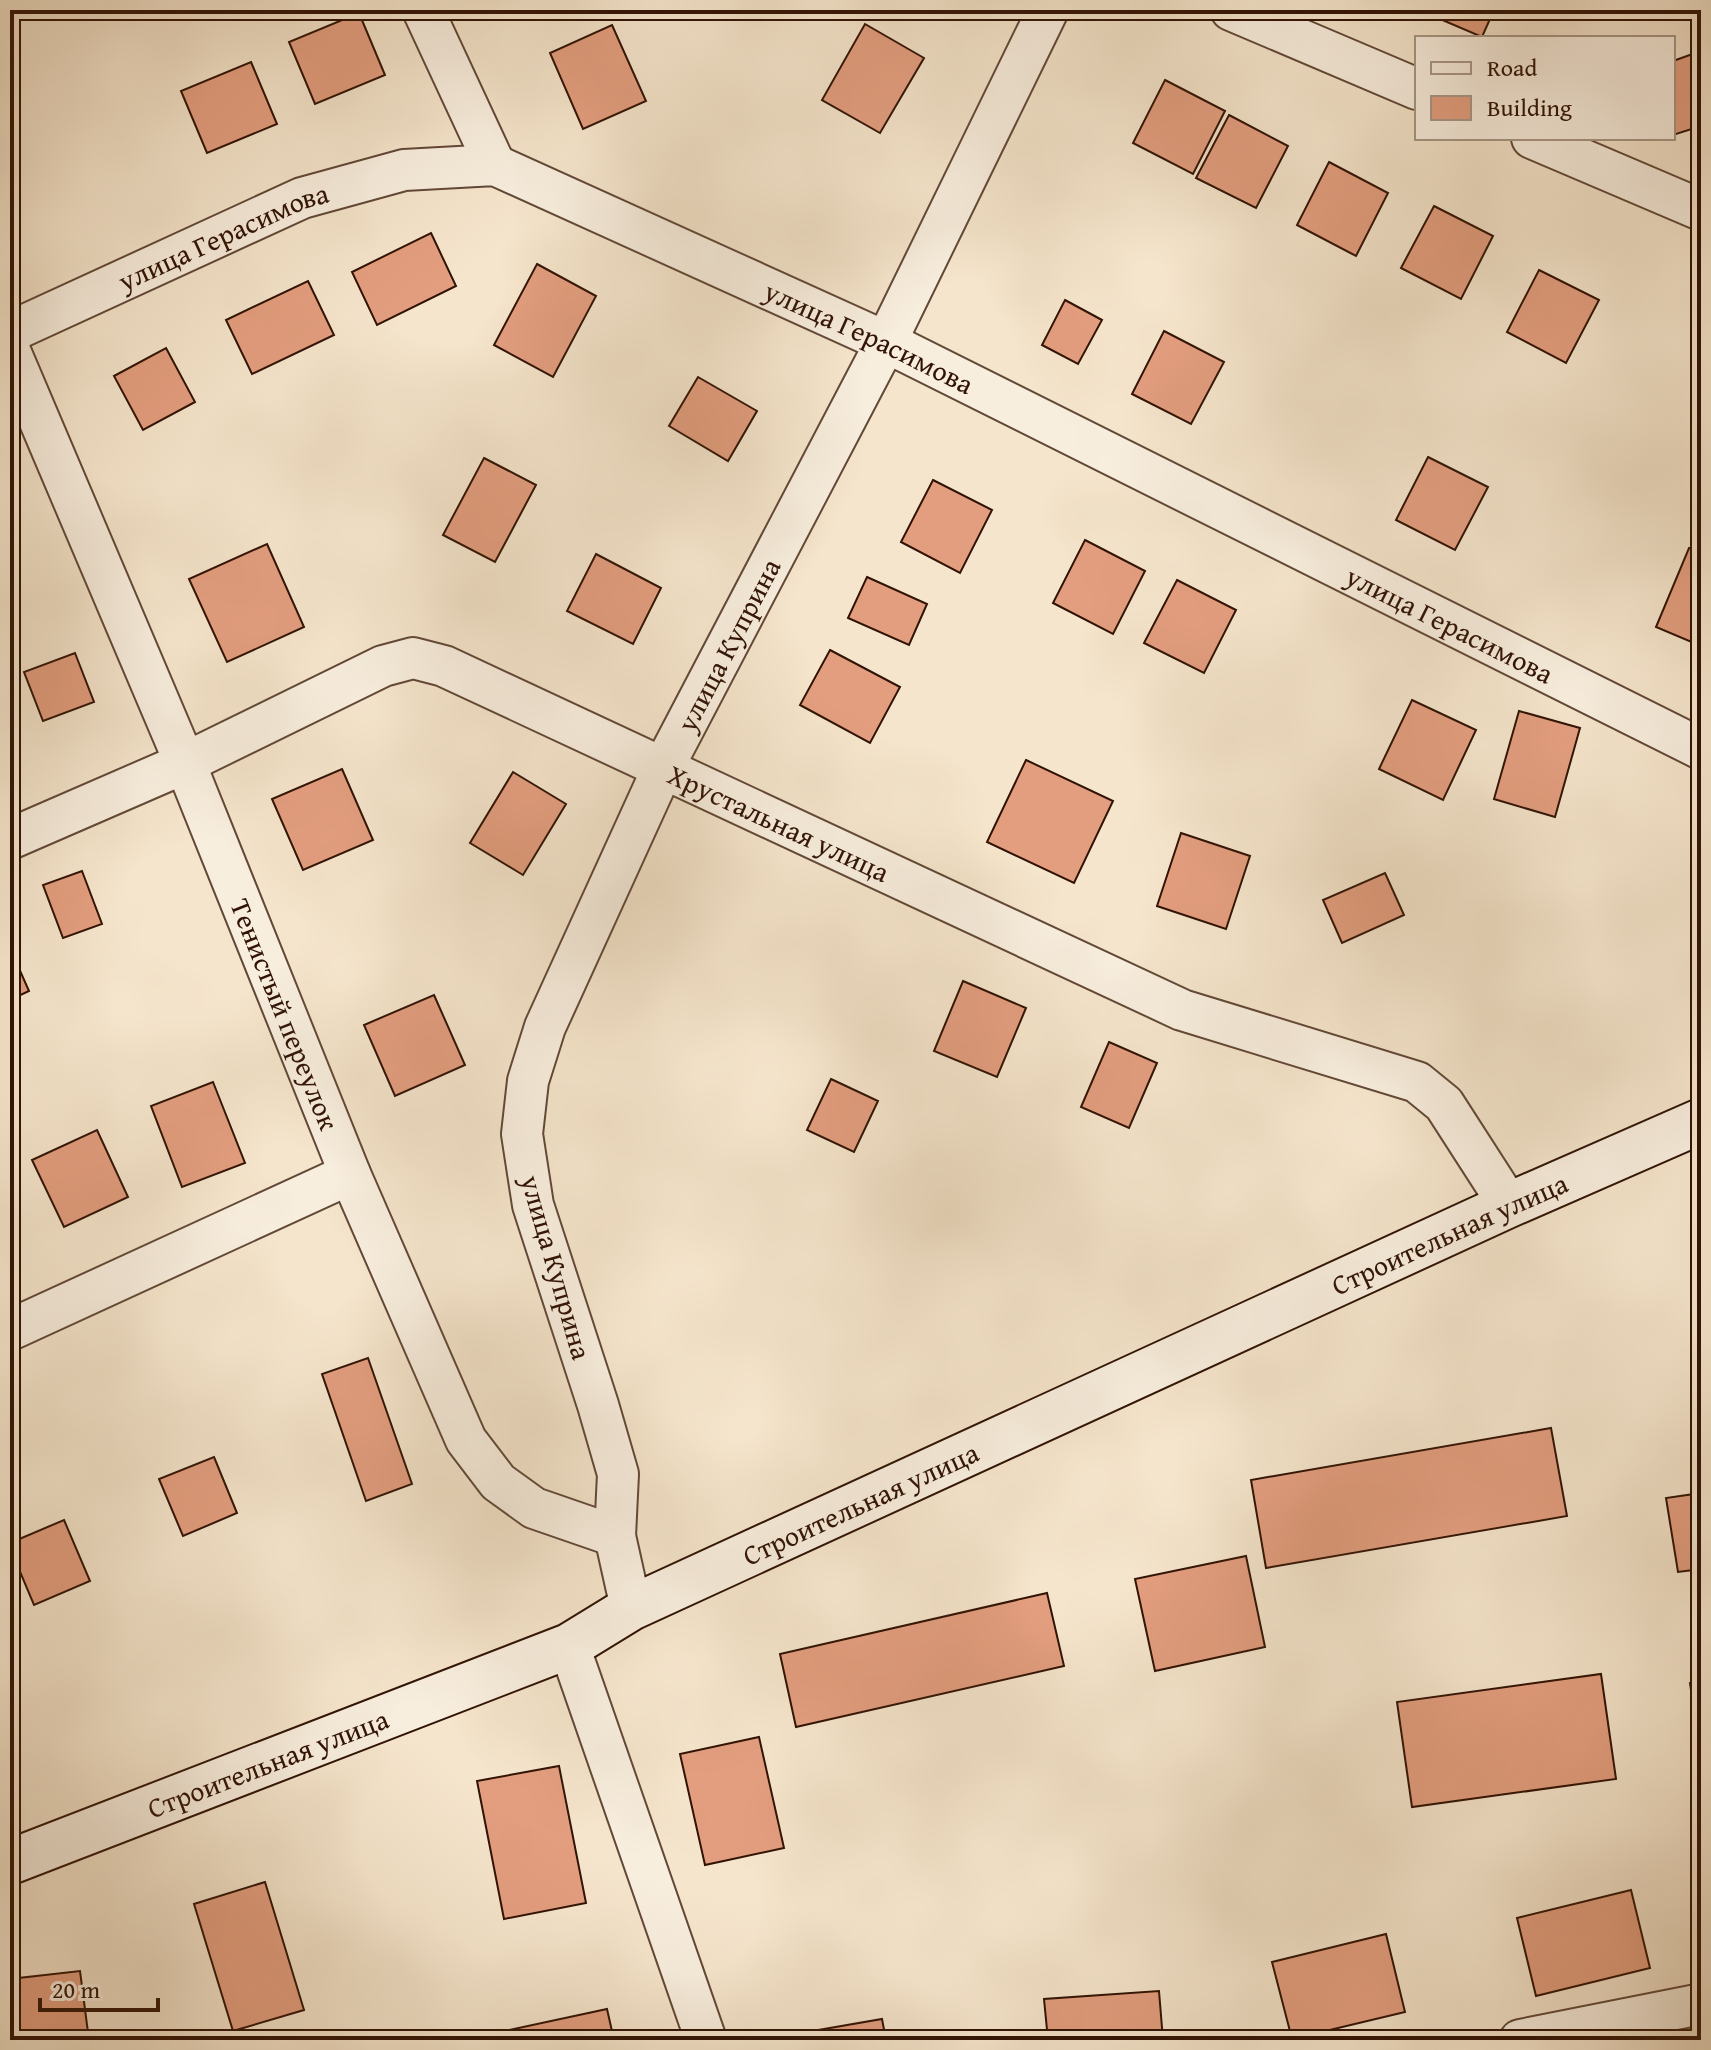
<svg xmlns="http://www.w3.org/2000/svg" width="1711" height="2050" viewBox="0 0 1711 2050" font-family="'Gentium Book Plus',serif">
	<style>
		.building { fill: #e39e7f; stroke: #311305; stroke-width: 2 }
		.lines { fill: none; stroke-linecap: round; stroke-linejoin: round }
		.minor-casing { stroke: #624837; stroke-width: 44 }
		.secondary-casing { stroke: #311305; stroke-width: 48 }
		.minor { stroke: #f8eede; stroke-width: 40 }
		.secondary { stroke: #f8eede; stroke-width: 44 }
		.labels { text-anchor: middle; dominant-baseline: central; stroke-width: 7; stroke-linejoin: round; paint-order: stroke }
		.street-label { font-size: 28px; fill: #311305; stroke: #f8eede }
	</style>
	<rect width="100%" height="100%" fill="#f5e5cc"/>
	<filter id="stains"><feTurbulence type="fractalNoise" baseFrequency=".0025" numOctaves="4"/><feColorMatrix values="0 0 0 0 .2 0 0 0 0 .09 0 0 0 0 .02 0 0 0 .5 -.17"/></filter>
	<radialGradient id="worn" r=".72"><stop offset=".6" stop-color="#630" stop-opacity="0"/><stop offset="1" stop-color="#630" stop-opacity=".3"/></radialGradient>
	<g class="building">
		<path d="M1419,10H1494L1482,37Z"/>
		<path d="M359,13L385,75L315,104L289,42Z"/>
		<path d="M865,24L924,58L880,133L822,100Z"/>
		<path d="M612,25L646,101L583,129L550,53Z"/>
		<path d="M1698,52L1701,59V126L1673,135V61Z"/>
		<path d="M251,62L277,124L207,153L181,91Z"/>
		<path d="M1165,80L1225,111L1193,174L1133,143Z"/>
		<path d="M1229,115L1288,146L1256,208L1196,178Z"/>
		<path d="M1329,162L1388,193L1356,256L1297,225Z"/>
		<path d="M1434,206L1493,236L1461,299L1401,268Z"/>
		<path d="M431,233L456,286L377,325L352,272Z"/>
		<path d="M537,264L596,296L553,377L494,345Z"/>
		<path d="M1539,270L1599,300L1566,363L1507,332Z"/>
		<path d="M308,281L334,335L252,374L226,320Z"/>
		<path d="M1065,300L1102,320L1078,364L1042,345Z"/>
		<path d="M1164,331L1224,362L1191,424L1132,394Z"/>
		<path d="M166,348L195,402L143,430L114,376Z"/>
		<path d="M698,377L757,411L728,461L669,426Z"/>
		<path d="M1428,457L1488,487L1455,550L1396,520Z"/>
		<path d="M484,458L536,485L495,562L443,535Z"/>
		<path d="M933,480L992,510L960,573L901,542Z"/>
		<path d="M1085,540L1145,571L1113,634L1053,603Z"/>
		<path d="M267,544L304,627L227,662L189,579Z"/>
		<path d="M1689,548L1701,553V646L1656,627Z"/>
		<path d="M596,554L661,588L633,644L567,611Z"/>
		<path d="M867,577L927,604L909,645L848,618Z"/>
		<path d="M1177,580L1236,610L1204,673L1144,643Z"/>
		<path d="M830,650L900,687L870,743L800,705Z"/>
		<path d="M75,653L94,702L43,721L24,672Z"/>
		<path d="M1412,700L1476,730L1443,800L1379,769Z"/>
		<path d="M1519,711L1580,728L1555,817L1494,799Z"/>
		<path d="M1026,760L1113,801L1074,883L987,842Z"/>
		<path d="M342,769L373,840L303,870L272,799Z"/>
		<path d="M513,772L566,804L523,875L470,843Z"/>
		<path d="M1181,833L1250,856L1226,929L1157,906Z"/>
		<path d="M82,871L102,924L63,938L43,885Z"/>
		<path d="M1385,873L1404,915L1342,943L1323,900Z"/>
		<path d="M10,948L29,991L10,1000Z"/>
		<path d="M963,981L1026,1008L997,1077L934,1051Z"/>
		<path d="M434,995L465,1065L395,1096L364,1025Z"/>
		<path d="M1109,1042L1157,1063L1129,1128L1081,1107Z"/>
		<path d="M831,1079L878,1101L854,1152L807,1130Z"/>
		<path d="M213,1082L245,1163L182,1187L151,1106Z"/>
		<path d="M97,1130L128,1197L64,1227L32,1160Z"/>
		<path d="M368,1358L412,1484L366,1501L322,1374Z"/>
		<path d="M1551,1428L1567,1516L1266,1568L1251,1480Z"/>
		<path d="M214,1457L237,1513L183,1536L159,1479Z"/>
		<path d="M1701,1493V1569L1678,1572L1666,1498Z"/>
		<path d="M64,1520L90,1581L34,1605L10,1548V1543Z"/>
		<path d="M1246,1556L1265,1647L1155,1671L1135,1579Z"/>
		<path d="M1047,1593L1064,1666L796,1727L780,1654Z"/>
		<path d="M1601,1674L1616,1779L1412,1807L1397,1702Z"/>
		<path d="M1701,1681V1761L1690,1683Z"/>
		<path d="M759,1737L784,1848L705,1865L680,1754Z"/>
		<path d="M559,1766L586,1903L504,1919L477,1781Z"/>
		<path d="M265,1882L304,2010L233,2031L194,1904Z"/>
		<path d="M1631,1890L1650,1968L1536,1996L1517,1918Z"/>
		<path d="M1386,1934L1405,2012L1292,2039L1272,1962Z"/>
		<path d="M80,1971L89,2040H10V1979Z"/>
		<path d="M1159,1991L1163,2040H1048L1044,1999Z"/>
		<path d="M607,2009L614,2040H463Z"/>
		<path d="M882,2019L886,2040H772V2038Z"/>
	</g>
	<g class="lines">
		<defs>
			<g id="minor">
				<path d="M423,10L495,165"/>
				<path d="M1231,10L1417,89"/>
				<path d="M1532,138L1701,210"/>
				<path id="s1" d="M10,332L302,198L404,170L495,165L886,342L1701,749"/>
				<path id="s2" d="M10,351L185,763L350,1174L466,1440L498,1482L534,1508L615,1536L631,1608"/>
				<path id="s3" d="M10,839L185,763L383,666L413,658L444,666L1182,1010L1417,1082L1444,1104L1509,1205"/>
				<path d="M10,1330L350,1174"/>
				<path id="s4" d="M615,1536L618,1474L598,1405L533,1205L522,1134L528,1081L545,1027L663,768L886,342L1048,10"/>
				<path d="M569,1646L706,2040"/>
				<path d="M1520,2040L1701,2004"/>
			</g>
			<g id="secondary">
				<path id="s5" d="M10,1862L569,1646L631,1608L1509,1205L1701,1121"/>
			</g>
		</defs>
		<use href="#minor" class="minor-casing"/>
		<use href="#secondary" class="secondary-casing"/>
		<use href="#minor" class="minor"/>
		<use href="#secondary" class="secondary"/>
	</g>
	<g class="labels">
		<g class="street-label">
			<text stroke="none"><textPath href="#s1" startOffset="234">улица Герасимова</textPath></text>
			<text stroke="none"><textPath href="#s1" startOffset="930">улица Герасимова</textPath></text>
			<text stroke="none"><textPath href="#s1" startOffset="1578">улица Герасимова</textPath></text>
			<text stroke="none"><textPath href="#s4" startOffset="950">улица Куприна</textPath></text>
			<text stroke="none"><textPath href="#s3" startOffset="844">Хрустальная улица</textPath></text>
			<text stroke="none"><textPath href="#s2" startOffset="718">Тенистый переулок</textPath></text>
			<text stroke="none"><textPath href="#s5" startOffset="1572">Строительная улица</textPath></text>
			<text transform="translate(557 1267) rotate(74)">улица Куприна</text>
			<text stroke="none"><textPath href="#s5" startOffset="924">Строительная улица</textPath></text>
			<text stroke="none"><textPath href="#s5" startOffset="276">Строительная улица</textPath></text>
		</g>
	</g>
	<rect width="1711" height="2050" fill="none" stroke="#f5e5cc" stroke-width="40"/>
	<rect x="12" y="12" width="1687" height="2026" fill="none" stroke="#311305" stroke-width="4"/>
	<rect x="20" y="20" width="1671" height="2010" fill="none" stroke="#311305" stroke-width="2"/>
	<rect x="1415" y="36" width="260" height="104" fill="#f8eede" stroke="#a89687" stroke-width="2"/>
	<rect x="1431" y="62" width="40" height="12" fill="#f8eede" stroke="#a89687" stroke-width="2"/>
	<text x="1487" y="76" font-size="24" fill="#311305">Road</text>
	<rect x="1431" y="96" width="40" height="24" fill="#e39e7f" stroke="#a89687" stroke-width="2"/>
	<text x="1487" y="116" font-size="24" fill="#311305">Building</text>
	<path d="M40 1998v12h118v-12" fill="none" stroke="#311305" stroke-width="4"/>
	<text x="52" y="1998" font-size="24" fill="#311305" stroke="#f8eede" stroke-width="6" paint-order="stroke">20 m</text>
	<rect width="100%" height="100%" filter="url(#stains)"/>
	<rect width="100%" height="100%" fill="url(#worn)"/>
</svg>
